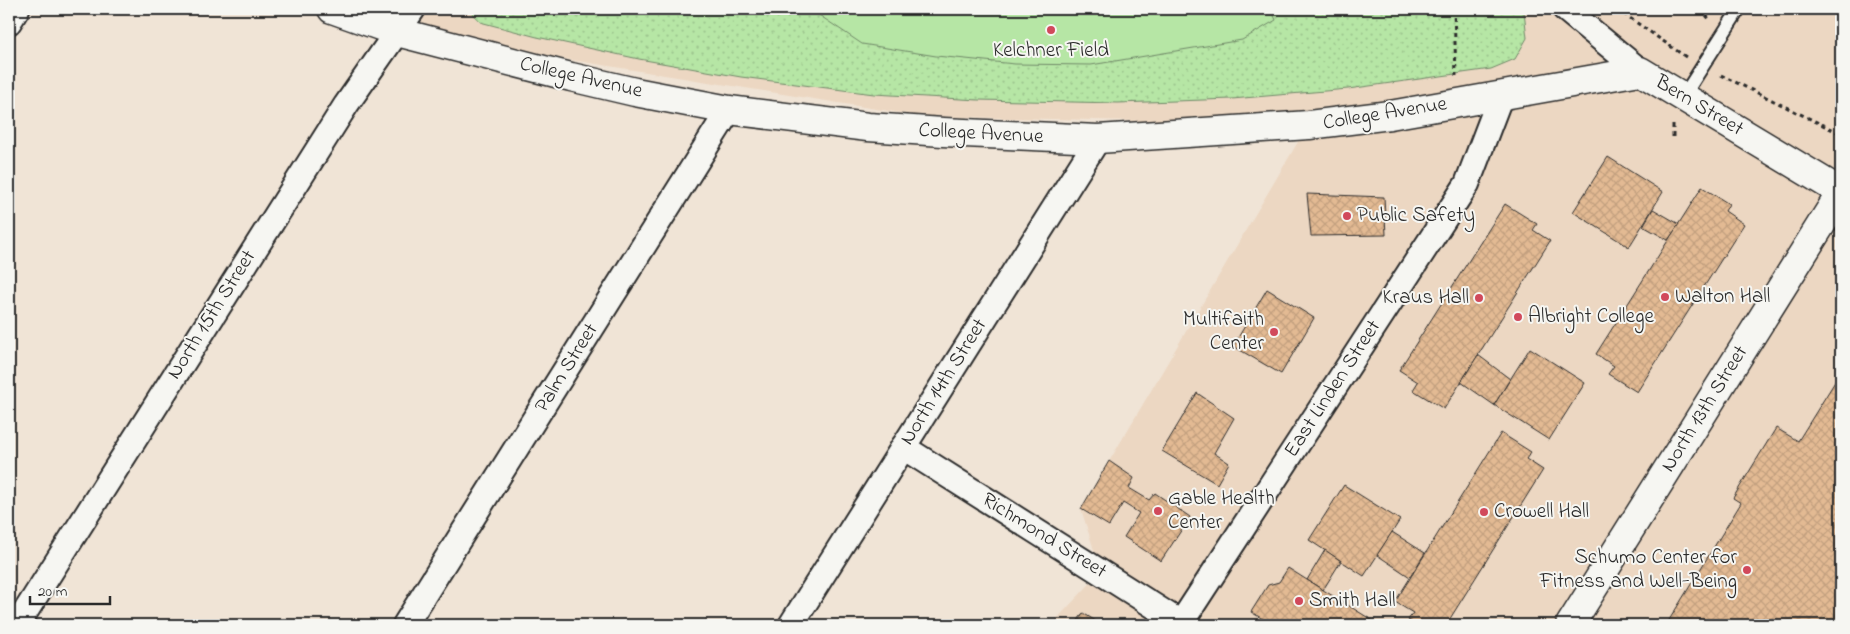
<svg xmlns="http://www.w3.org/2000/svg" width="1850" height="634" viewBox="0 0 1850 634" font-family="'Indie Flower',sans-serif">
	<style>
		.built { fill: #ecd7c2 }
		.grass { fill: url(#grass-dots); stroke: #708868 }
		.pitch { fill: #b6e6a5; stroke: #708868 }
		.building { fill: url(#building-cross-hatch); stroke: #2b2b2b }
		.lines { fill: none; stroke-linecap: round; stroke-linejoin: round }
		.service-casing { stroke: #2b2b2b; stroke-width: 16 }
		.minor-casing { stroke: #2b2b2b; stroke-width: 28 }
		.tertiary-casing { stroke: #2b2b2b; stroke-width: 31 }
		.path { stroke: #2b2b2b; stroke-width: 3; stroke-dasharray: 4 4; stroke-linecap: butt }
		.service { stroke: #f6f6f2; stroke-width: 12 }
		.minor { stroke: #f6f6f2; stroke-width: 24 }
		.tertiary { stroke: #f6f6f2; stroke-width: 28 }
		.poi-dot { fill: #d1495b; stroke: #f6f6f2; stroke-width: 2 }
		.labels { text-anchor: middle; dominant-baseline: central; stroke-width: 4; stroke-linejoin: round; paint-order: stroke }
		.poi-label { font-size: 21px; fill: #2b2b2b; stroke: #f6f6f2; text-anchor: start }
		.street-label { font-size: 21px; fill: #2b2b2b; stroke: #f6f6f2 }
	</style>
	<defs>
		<pattern id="grass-dots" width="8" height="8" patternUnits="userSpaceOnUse" patternTransform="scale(1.25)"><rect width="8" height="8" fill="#b6e6a5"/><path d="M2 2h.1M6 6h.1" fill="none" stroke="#9dc58e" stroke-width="1.8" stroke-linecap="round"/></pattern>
		<pattern id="building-cross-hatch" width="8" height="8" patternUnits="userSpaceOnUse" patternTransform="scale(1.25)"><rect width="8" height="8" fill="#e3ba93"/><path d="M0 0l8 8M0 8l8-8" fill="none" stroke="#c3a07f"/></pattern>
	</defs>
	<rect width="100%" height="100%" fill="#f0e4d6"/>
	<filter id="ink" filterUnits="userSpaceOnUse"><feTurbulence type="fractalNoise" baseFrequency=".02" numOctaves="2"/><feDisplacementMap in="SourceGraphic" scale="10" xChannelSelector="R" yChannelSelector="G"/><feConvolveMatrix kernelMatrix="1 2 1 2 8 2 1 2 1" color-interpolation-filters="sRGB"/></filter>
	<g filter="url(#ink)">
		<path class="built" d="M417,9H1841V625H1051L1101,572L1081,509L1308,125L920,116L397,32Z"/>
		<path class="grass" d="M471,9H1521L1524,12L1527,38L1515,59L1491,69L1348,89L1232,99L1118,103L978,100L874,94L741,77L639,59L537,37L480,22L473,14Z"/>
		<path class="pitch" d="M810,9H1271L1276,20L1242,40L1091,65L1015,64L936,56L862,44Z"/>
		<g class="building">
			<path d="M1608,157L1663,192L1629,247L1573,212Z"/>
			<path d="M1702,187L1729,204L1725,211L1744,224L1637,392L1608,374L1614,366L1596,354Z"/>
			<path d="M1307,194L1384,197L1386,235L1311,236Z"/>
			<path d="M1505,204L1537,224L1533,230L1550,241L1444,409L1413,390L1418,382L1399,370Z"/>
			<path d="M1653,209L1679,224L1668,240L1643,226Z"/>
			<path d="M1267,289L1314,318L1281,374L1233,346Z"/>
			<path d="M1530,348L1585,383L1549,440L1494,405Z"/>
			<path d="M1478,355L1510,379L1494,405L1461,382Z"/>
			<path d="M1841,372V625H1666L1741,503L1733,498L1776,428L1798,441Z"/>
			<path d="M1197,393L1234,418L1214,453L1229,463L1217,484L1162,451Z"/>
			<path d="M1501,433L1531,452L1526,459L1543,470L1446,625H1417L1408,620L1413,613L1395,602Z"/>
			<path d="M1109,461L1134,478L1129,488L1149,500L1155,493L1190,517L1161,561L1124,537L1139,513L1123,503L1109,526L1081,509Z"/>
			<path d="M1344,485L1400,520L1364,576L1309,540Z"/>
			<path d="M1392,532L1425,553L1410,577L1377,555Z"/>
			<path d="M1325,550L1341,561L1323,590L1307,580Z"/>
			<path d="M1288,568L1307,580L1380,625H1273L1251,612L1268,585L1279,582Z"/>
			<path d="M1083,613L1102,625H1075Z"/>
		</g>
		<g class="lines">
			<defs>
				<path id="service" d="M1683,97L1739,9"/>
				<g id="minor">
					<path d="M1565,9L1640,71"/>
					<path d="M9,22L17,9"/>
					<path d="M903,447L1184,625"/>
					<path d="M1181,623L1467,184L1501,95"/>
					<path d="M17,625L346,105L413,9"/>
					<path d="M405,625L729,110"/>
					<path d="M791,625L1098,139"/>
				</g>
				<g id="tertiary">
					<path d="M332,9L397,32L571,77L635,92L729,110L868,127L943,132L1098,139L1309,125L1390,115L1640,71L1841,192"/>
					<path d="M1570,625L1841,193"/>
				</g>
			</defs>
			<use href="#service" class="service-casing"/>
			<use href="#minor" class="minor-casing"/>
			<use href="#tertiary" class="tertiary-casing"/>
			<g class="path">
				<path d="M1454,9L1456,76"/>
				<path d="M1617,9L1686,57"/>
				<path d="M1701,9L1710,20"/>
				<path d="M1721,75L1841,134"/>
				<path d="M1673,137V122"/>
			</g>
			<use href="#service" class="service"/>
			<use href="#minor" class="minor"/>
			<use href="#tertiary" class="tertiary"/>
		</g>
	</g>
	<g class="poi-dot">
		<circle cx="1051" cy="30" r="5"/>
		<circle cx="1347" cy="216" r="5"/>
		<circle cx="1665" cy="297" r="5"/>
		<circle cx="1479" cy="298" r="5"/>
		<circle cx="1518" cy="317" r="5"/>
		<circle cx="1274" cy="332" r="5"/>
		<circle cx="1158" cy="511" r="5"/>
		<circle cx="1484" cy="512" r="5"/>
		<circle cx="1747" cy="570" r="5"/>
		<circle cx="1299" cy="601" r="5"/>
	</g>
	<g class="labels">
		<g class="poi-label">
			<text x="1051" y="51" text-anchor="middle">Kelchner Field</text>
			<text x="1357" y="216">Public Safety</text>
			<text x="1675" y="297">Walton Hall</text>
			<text x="1469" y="298" text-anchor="end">Kraus Hall</text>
			<text x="1528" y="317">Albright College</text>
			<text x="1264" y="320" text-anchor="end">Multifaith<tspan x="1264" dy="24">Center</tspan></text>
			<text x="1168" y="499">Gable Health<tspan x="1168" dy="24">Center</tspan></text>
			<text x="1494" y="512">Crowell Hall</text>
			<text x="1737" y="558" text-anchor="end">Schumo Center for<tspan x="1737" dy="24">Fitness and Well-Being</tspan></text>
			<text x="1309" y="601">Smith Hall</text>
		</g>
		<g class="street-label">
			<text transform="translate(581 78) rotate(13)">College Avenue</text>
			<text transform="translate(1699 106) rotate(31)">Bern Street</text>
			<text transform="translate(1385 114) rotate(-9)">College Avenue</text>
			<text transform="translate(981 134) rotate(3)">College Avenue</text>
			<text transform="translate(212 315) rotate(-58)">North 15th Street</text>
			<text transform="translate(567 368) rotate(-58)">Palm Street</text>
			<text transform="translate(944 382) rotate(-58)">North 14th Street</text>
			<text transform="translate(1333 389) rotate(-57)">East Linden Street</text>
			<text transform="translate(1705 409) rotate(-58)">North 13th Street</text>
			<text transform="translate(1044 536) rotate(32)">Richmond Street</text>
		</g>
	</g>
	<rect width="1850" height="634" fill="none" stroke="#f6f6f2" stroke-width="30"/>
	<rect x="15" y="15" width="1820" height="604" fill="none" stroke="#2b2b2b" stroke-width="2" filter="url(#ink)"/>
	<path d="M30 596v8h80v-8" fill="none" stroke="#2b2b2b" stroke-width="2.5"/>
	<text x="38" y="596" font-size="15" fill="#2b2b2b" stroke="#f6f6f2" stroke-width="4" paint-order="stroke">20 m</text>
</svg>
